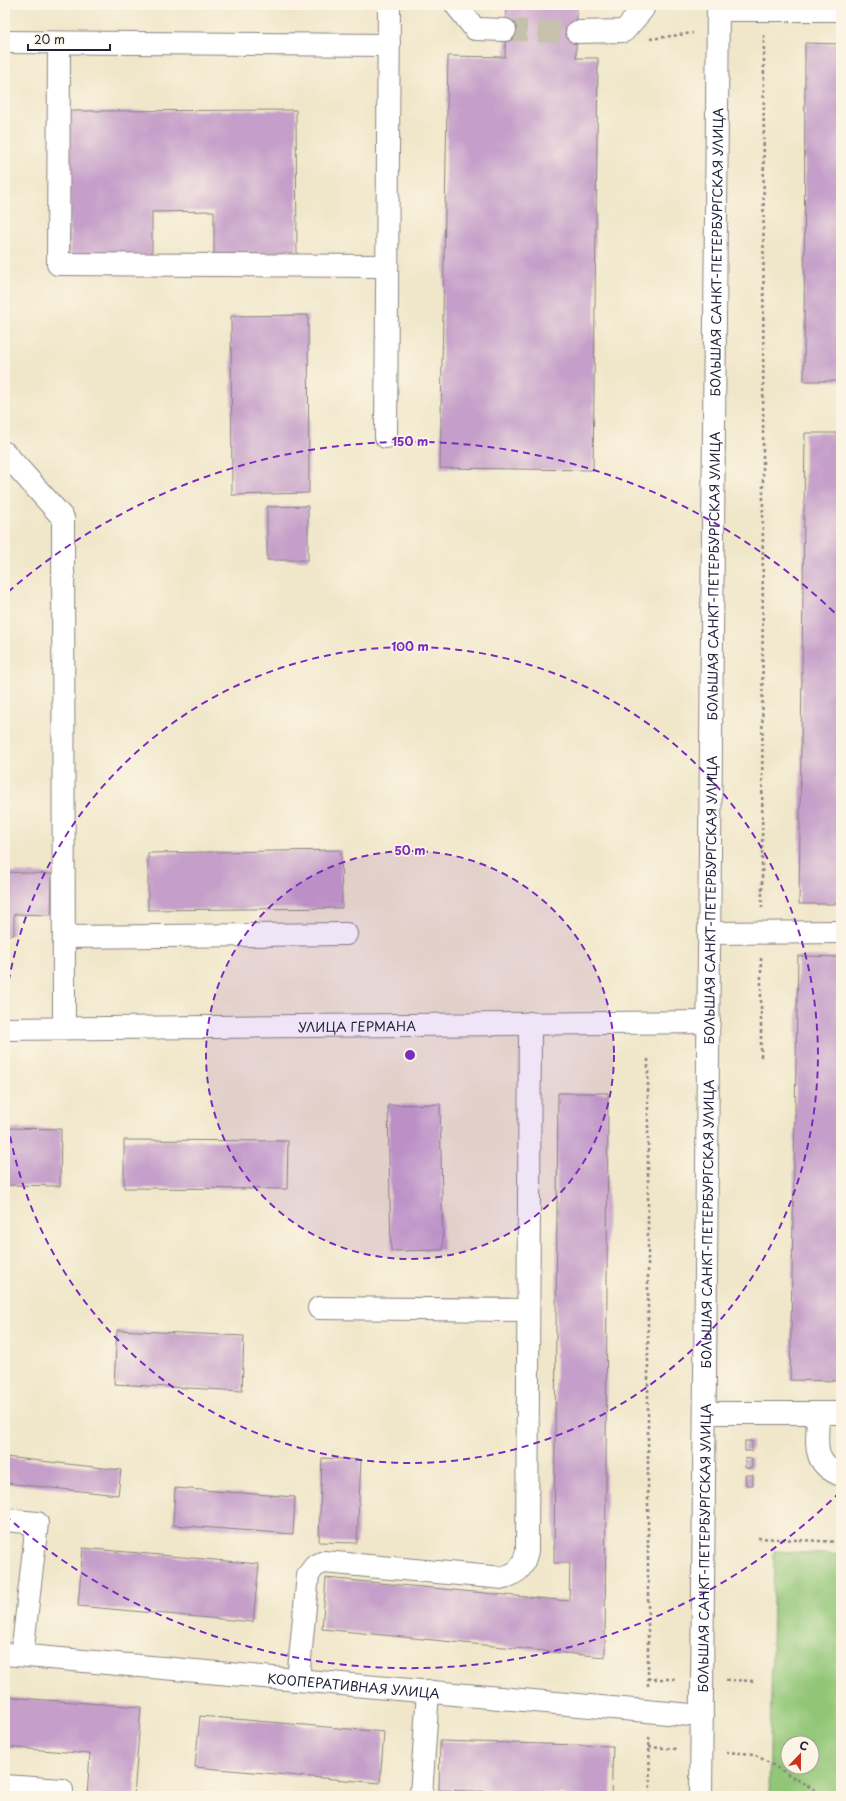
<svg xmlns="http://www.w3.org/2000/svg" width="846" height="1801" viewBox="0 0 846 1801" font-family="'Playpen Sans',sans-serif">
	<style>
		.green { fill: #92c677; stroke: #5a7459; fill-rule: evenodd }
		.building { fill: #c59fc9 }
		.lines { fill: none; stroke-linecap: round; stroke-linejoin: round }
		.minor-tunnel { stroke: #c7c0ad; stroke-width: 22; stroke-dasharray: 22 11; stroke-linecap: butt }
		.minor-casing { stroke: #898482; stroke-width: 24 }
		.major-casing { stroke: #898482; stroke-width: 24 }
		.path { stroke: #898482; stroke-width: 2.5; stroke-dasharray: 3 3; stroke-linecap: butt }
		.minor { stroke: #fff; stroke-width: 22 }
		.major { stroke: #fff; stroke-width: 22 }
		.ring { fill: none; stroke: #7b2cbf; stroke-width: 2; stroke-dasharray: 7 5 }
		.labels { text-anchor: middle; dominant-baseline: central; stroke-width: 3.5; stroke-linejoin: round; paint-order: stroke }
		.street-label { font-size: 13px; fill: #22223b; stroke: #fcf5e5 }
		.centre { fill: #7b2cbf; stroke: #fcf5e5; stroke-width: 2 }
		.ring-label { font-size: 12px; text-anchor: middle; font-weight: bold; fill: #7b2cbf; stroke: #fcf5e5; stroke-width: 3.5; stroke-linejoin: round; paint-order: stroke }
	</style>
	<rect width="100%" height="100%" fill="#fcf5e5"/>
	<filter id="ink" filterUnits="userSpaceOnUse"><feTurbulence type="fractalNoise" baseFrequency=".025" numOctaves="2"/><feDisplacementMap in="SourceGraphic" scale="8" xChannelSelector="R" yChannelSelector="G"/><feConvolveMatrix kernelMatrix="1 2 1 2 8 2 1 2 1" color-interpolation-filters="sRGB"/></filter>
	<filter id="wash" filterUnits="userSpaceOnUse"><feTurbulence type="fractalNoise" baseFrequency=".012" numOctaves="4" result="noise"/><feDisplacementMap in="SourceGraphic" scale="16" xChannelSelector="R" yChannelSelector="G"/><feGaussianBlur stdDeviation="0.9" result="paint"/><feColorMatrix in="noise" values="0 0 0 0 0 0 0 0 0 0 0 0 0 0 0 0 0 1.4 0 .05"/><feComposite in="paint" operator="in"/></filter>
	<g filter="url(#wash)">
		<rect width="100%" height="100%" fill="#f0e7ca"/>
		<path class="green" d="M774,1551L841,1555V1796H769ZM788,1743H812V1767H788Z"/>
		<g id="blocks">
			<g class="building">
				<path d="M506,5H577L576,58H598L593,470L440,468L448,56L505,57Z"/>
				<path d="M805,43L841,44V381H804Z"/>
				<path d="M296,110L297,258H214V211L152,212V258H70L69,111Z"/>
				<path d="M308,315L309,493L232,495L231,316Z"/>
				<path d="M805,433H841V904H799Z"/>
				<path d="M308,506V560H267V507Z"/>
				<path d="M341,850L342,908L148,910V853Z"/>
				<path d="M5,872L52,874L51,915L14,914V935H5Z"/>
				<path d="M798,956L841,957V1381L790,1380Z"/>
				<path d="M558,1093H608L605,1657L322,1629L326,1578L569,1601L570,1563H554Z"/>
				<path d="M440,1104L443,1250L391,1251L388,1105Z"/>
				<path d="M5,1128L61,1129L60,1186L5,1185Z"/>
				<path d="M124,1140L288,1141L287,1189L124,1188Z"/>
				<path d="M117,1330L244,1336L242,1391L114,1384Z"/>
				<rect x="745" y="1441" width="7" height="10"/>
				<path d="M5,1457L121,1470L118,1495L5,1483Z"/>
				<path d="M322,1458L361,1460L357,1543L319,1542Z"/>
				<path d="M752,1458V1468H745V1459Z"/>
				<path d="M745,1475H753V1485H746Z"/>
				<path d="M175,1488L295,1497L293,1534L173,1525Z"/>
				<path d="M83,1548L259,1564L253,1622L78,1606Z"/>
				<path d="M5,1697L141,1707L134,1796H87L90,1754L5,1747Z"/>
				<path d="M200,1716L384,1732L380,1783L195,1767Z"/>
				<path d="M440,1741L613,1746L611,1796H565V1794L439,1790Z"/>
			</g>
		</g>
	</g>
	<g filter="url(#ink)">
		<use href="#blocks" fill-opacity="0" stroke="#898482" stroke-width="1"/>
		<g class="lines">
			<path class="minor-tunnel" d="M505,30L577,32"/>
			<defs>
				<g id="minor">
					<path d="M456,5L475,29L505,30"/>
					<path d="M577,32L624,31L643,9"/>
					<path d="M5,42L389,45"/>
					<path d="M59,43L58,264L386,266"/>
					<path d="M386,437L389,5"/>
					<path d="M5,453L63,518L64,1028"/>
					<path d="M709,933L841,932"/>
					<path d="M64,937L346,934"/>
					<path d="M319,1308L528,1310"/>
					<path d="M705,1413H841"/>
					<path d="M818,1414C818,1442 810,1463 841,1475"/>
					<path d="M5,1520L37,1523L22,1655"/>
					<path id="s1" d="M5,1654L702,1716"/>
					<path d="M298,1680L308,1575L315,1566L324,1562L504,1578C520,1571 523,1568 527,1551L530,1023"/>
					<path d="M5,1786L62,1790L61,1796"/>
					<path d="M421,1796L428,1691"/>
				</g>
				<g id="major">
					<path d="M718,10H841"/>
					<path id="s2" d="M5,1029L709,1022"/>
					<path id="s3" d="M701,1796L718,5"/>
				</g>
			</defs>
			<use href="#minor" class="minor-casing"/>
			<use href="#major" class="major-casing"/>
			<g class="path">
				<path d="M650,39L693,33"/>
				<path d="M762,908L764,35"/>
				<path d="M761,1057V957"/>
				<path d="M758,1538L841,1542"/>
				<path d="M648,1679H677"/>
				<path d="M726,1680L755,1681"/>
				<path d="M648,1686V1059"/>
				<path d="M649,1737L650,1796"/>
				<path d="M649,1747L677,1749"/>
				<path d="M726,1752L754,1754L825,1796"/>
			</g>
			<use href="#minor" class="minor"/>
			<use href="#major" class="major"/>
		</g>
	</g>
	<circle cx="410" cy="1055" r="204" fill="#7b2cbf" fill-opacity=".12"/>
	<g class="ring">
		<circle cx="410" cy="1055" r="204"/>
		<path d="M5 1005A408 408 0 1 1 5 1105"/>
		<path d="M840 1492A613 613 0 0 1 8 1518M8 592A613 613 0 0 1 840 618"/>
	</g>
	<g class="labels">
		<g class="street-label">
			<text stroke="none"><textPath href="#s3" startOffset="1544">БОЛЬШАЯ САНКТ-ПЕТЕРБУРГСКАЯ УЛИЦА</textPath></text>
			<text stroke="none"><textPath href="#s3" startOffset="1220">БОЛЬШАЯ САНКТ-ПЕТЕРБУРГСКАЯ УЛИЦА</textPath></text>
			<text stroke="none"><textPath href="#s3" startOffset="896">БОЛЬШАЯ САНКТ-ПЕТЕРБУРГСКАЯ УЛИЦА</textPath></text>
			<text stroke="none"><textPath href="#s2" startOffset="352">УЛИЦА ГЕРМАНА</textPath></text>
			<text stroke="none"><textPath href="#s3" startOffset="572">БОЛЬШАЯ САНКТ-ПЕТЕРБУРГСКАЯ УЛИЦА</textPath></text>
			<text stroke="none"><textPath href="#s3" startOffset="248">БОЛЬШАЯ САНКТ-ПЕТЕРБУРГСКАЯ УЛИЦА</textPath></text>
			<text stroke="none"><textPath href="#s1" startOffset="350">КООПЕРАТИВНАЯ УЛИЦА</textPath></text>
		</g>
	</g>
	<circle cx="410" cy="1055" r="6" class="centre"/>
	<g class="ring-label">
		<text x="410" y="446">150 m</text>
		<text x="410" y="651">100 m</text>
		<text x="410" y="855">50 m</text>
	</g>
	<rect width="846" height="1801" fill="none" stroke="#fcf5e5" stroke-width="20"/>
	<g transform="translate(800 1755) rotate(22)"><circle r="19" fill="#fcf5e5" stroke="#a5a1a1"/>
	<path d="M0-3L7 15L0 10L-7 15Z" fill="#c8321e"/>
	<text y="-6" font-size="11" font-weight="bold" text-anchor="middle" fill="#22223b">С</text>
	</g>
	<path d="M28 44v6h82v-6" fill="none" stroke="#22223b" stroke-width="2"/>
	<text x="34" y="44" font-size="12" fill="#22223b" stroke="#fcf5e5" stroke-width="3" paint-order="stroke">20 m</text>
</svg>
